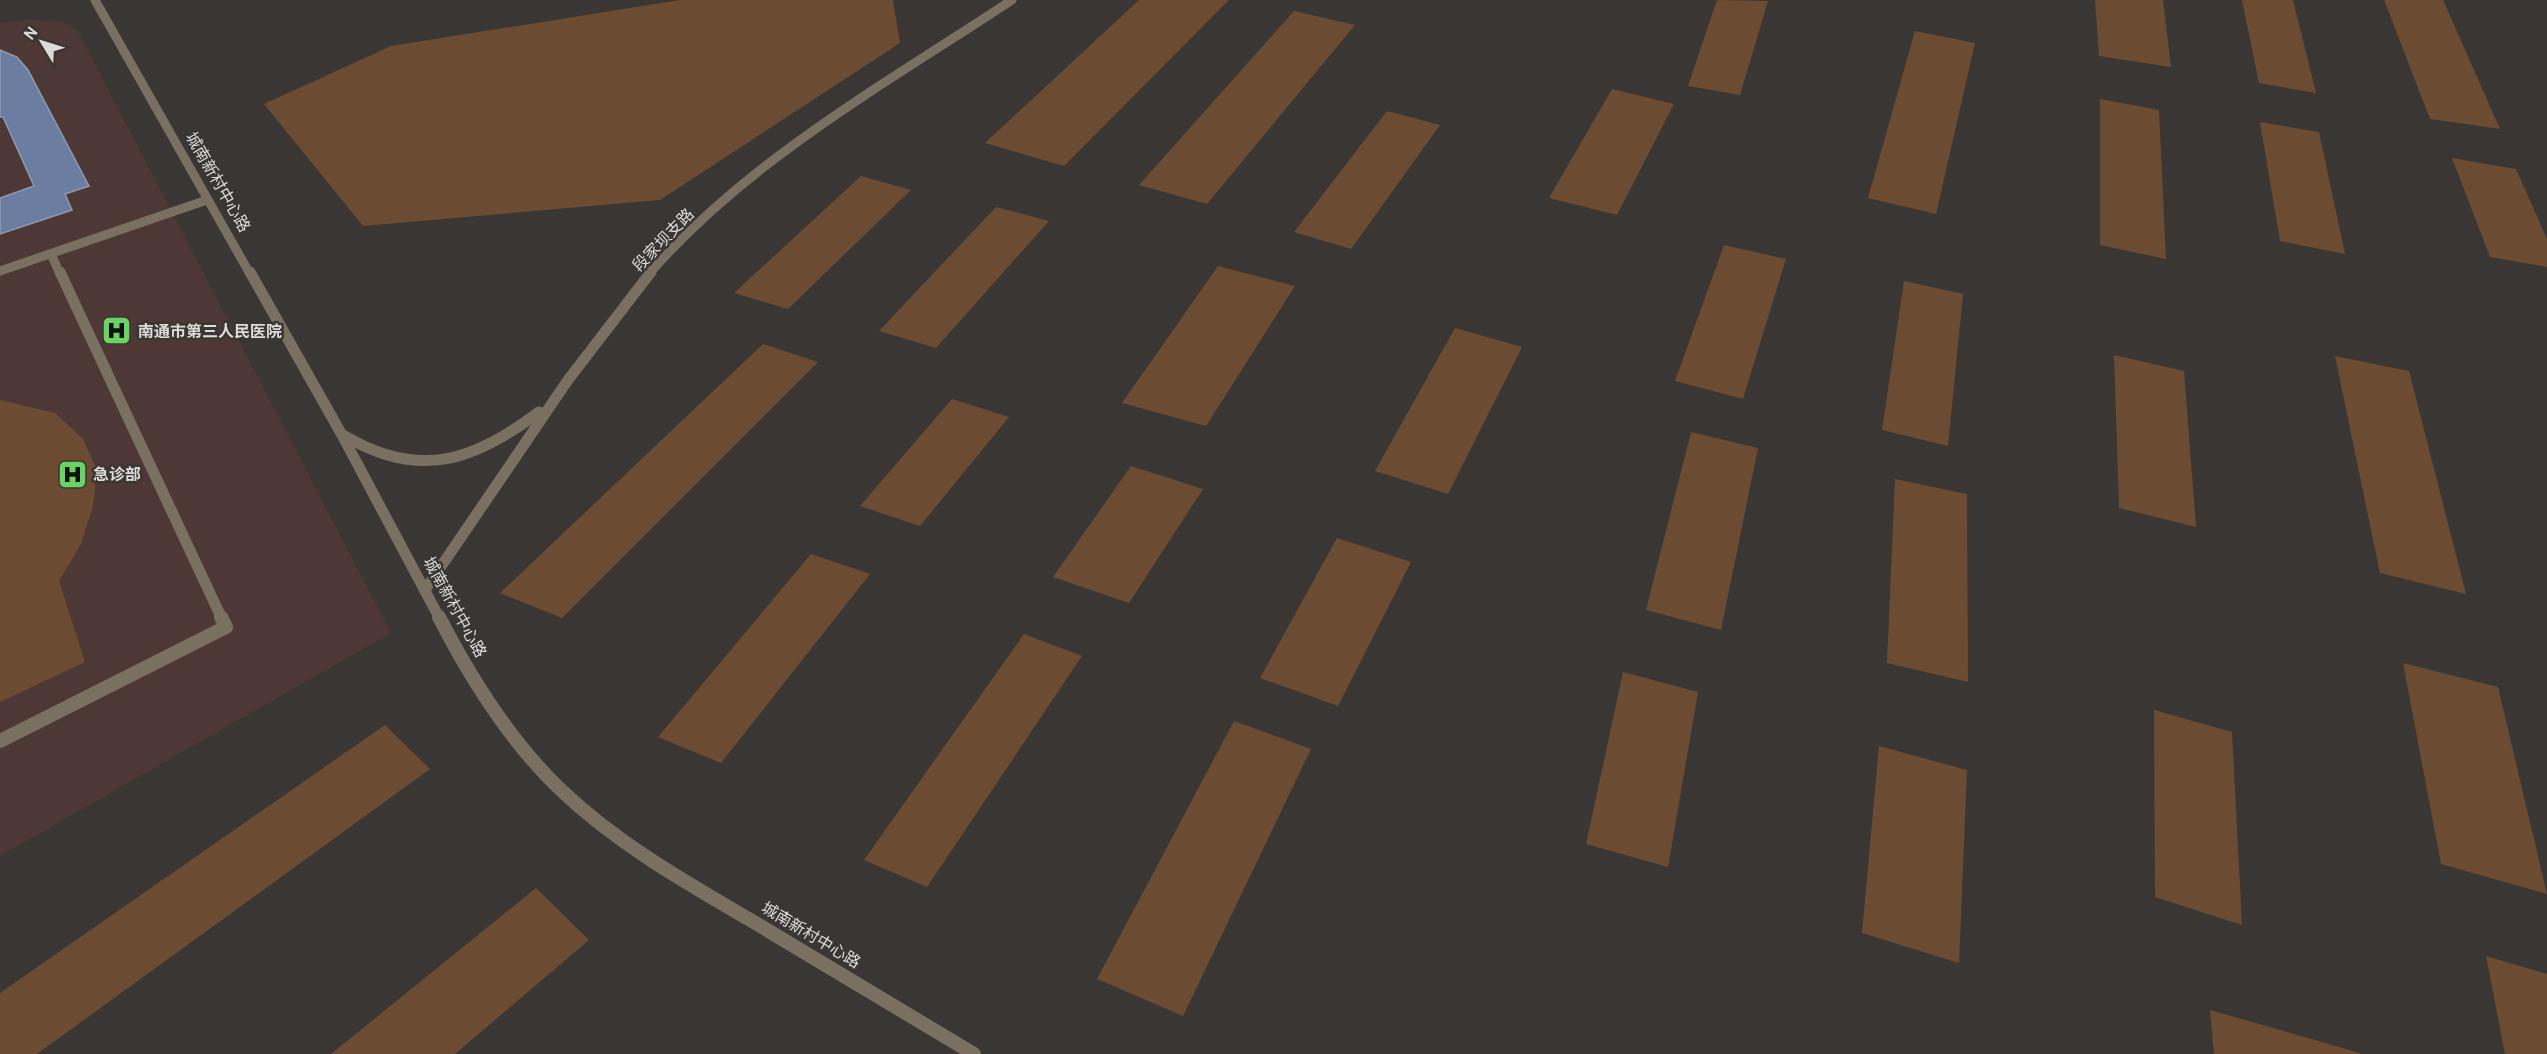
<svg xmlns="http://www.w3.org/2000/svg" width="2547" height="1054" viewBox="0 0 2547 1054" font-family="Cabin,'Noto Sans SC',sans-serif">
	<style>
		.medical { fill: #4d3835 }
		.water { fill: #6b7da0; stroke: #8e9ab1; stroke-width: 1.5 }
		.building { fill: #6b4c33 }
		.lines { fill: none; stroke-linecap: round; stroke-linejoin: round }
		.lane-far2 { stroke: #7a7061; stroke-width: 9 }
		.lane-far1 { stroke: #7a7061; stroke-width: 11 }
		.lane { stroke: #7a7061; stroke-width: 14 }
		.street-far2 { stroke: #7a7061; stroke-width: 9 }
		.street-far1 { stroke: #7a7061; stroke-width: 11 }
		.street { stroke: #7a7061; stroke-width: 14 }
		.labels { text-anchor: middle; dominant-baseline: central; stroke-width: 5; stroke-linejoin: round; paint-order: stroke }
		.street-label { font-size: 16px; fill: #dedcda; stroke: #393633 }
		.poi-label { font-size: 16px; font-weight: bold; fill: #dedcda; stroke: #393633; text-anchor: start }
	</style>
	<rect width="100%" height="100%" fill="#393633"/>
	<path class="medical" d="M30,19L62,22L77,30L391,633L0,856V23Z"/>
	<path class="water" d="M0,50L17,57L28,70L89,186L65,194L72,210L0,234V198L34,186L3,117H0Z"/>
	<g class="building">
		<path d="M680,0H893L900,43L660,200L363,226L264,104L391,46Z"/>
		<path d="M1139,0H1229L1064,166L985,143Z"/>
		<path d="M1717,0L1768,1L1740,95L1688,86Z"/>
		<path d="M2095,0H2163L2171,67L2099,56Z"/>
		<path d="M2242,0H2293L2316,93L2259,83Z"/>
		<path d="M2384,0H2443L2500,129L2430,119Z"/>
		<path d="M1294,11L1355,25L1207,204L1139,185Z"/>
		<path d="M1915,31L1975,43L1936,214L1868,198Z"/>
		<path d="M1612,89L1674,104L1617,215L1549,198Z"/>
		<path d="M2100,99L2159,110L2166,259L2100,245Z"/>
		<path d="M1387,111L1440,125L1351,249L1294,232Z"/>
		<path d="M2260,122L2319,132L2345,254L2280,241Z"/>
		<path d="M2452,158L2516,169L2547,239V267L2490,257Z"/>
		<path d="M861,176L911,190L788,309L734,293Z"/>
		<path d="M996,207L1049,221L936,348L879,331Z"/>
		<path d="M1724,245L1786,259L1743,399L1675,381Z"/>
		<path d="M1218,266L1295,286L1206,426L1122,403Z"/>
		<path d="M1904,281L1963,294L1948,446L1882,430Z"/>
		<path d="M1455,328L1522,347L1448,494L1375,471Z"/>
		<path d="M763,344L818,362L562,618L500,593Z"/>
		<path d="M2114,355L2184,371L2196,527L2119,508Z"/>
		<path d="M2335,356L2409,371L2466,594L2380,573Z"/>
		<path d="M952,399L1009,417L920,526L860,506Z"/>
		<path d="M0,400L55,413L83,439L97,470L93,506L81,544L59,581L85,662L0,702Z"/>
		<path d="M1691,432L1758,448L1721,630L1646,610Z"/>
		<path d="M1131,466L1203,489L1129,603L1053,577Z"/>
		<path d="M1895,479L1967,494L1968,682L1887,663Z"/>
		<path d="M1337,538L1411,562L1338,706L1260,678Z"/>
		<path d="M811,554L870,574L721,763L658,737Z"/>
		<path d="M1024,634L1082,656L927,887L864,860Z"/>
		<path d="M2403,663L2498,687L2547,894L2441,864Z"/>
		<path d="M1623,672L1698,692L1668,867L1586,844Z"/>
		<path d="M2154,710L2232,732L2242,925L2155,897Z"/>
		<path d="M1234,721L1311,749L1183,1016L1097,979Z"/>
		<path d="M385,725L430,769L37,1054H0V993Z"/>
		<path d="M1879,746L1967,770L1959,963L1862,933Z"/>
		<path d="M536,888L589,940L455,1054H331Z"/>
		<path d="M2486,956L2547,974V1054H2505Z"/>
		<path d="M2210,1010L2360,1053V1054H2214Z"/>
	</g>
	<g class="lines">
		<g class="lane-far2">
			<path d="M51,254L60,274"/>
			<path d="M0,271L207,200"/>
		</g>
		<path class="lane-far1" d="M60,272L222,619"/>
		<path class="lane" d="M0,741L226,627L221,617"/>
		<g class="street-far2">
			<path d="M95,0L250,274"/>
			<path d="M649,274C749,159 887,83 1012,0"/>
		</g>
		<g class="street-far1">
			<path d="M250,272L342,435L440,619"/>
			<path d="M345,436C419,480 474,461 539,412"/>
			<path d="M425,590L568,380L651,272"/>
		</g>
		<path class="street" d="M439,617C471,679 511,743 562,791C618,844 685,882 752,921C826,966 900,1010 974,1054"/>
	</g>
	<defs>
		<symbol id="hospital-square" viewBox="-11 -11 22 22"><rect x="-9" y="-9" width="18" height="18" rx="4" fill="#6bd363" stroke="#393633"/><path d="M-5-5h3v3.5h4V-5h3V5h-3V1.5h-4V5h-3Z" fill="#111"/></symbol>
	</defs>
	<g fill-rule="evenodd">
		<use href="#hospital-square" x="100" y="314" width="33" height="33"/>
		<use href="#hospital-square" x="56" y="458" width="33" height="33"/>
	</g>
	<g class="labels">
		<g class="street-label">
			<text transform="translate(218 182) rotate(60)">城南新村中心路</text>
			<text transform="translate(663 240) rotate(-46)">段家坝支路</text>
			<text transform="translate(455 607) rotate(61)">城南新村中心路</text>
			<text transform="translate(811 935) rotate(31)">城南新村中心路</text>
		</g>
		<g class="poi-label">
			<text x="138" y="331">南通市第三人民医院</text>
			<text x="93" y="474">急诊部</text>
		</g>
	</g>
	<g transform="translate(42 42) rotate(308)" stroke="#393633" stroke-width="4.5" paint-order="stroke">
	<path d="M0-4.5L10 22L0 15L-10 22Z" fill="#dedcda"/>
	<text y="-9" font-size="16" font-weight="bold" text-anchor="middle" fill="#dedcda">N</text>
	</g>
</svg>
